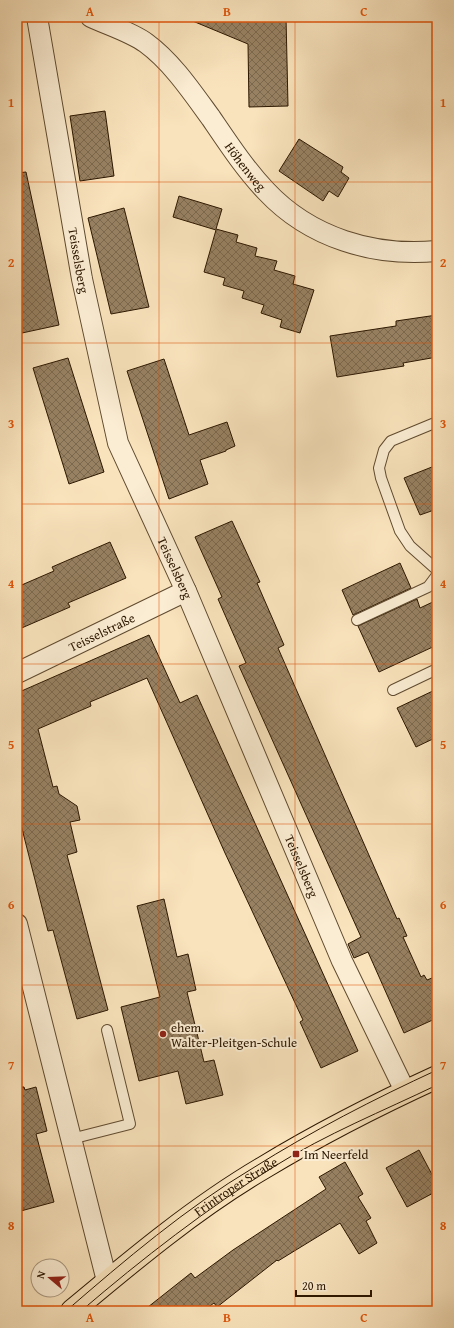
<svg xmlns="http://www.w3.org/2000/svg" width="454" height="1328" viewBox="0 0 454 1328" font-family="'Gentium Book Plus',serif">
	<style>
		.building { fill: url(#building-cross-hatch); stroke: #2c1700 }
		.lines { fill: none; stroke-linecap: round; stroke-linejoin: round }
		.service-casing { stroke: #5f4a2f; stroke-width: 12 }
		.minor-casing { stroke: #5f4a2f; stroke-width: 22 }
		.primary-casing { stroke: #2c1700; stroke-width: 24 }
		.service { stroke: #fbedd3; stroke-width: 10 }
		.minor { stroke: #fbedd3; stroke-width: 20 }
		.primary { stroke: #f9e3bc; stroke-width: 22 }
		.tram { stroke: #2c1700; stroke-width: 1 }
		.grid { fill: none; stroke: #df560b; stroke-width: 1; stroke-opacity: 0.55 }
		.poi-dot { fill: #8f2418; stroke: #fbedd3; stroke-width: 1.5 }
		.labels { text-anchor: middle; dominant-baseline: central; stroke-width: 4; stroke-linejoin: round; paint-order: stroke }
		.street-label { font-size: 13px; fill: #2c1700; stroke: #fbedd3 }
		.poi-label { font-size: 13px; fill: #2c1700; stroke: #fbedd3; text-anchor: start }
		.neatline { fill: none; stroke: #df560b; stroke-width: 1.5 }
		.grid-label { font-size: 13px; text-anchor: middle; font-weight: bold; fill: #df560b }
	</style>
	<defs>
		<pattern id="building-cross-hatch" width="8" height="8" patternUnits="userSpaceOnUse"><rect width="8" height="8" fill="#978162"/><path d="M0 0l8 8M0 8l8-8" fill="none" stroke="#7b694e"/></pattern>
	</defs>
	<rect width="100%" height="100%" fill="#f9e3bc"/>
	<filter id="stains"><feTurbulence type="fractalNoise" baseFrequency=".005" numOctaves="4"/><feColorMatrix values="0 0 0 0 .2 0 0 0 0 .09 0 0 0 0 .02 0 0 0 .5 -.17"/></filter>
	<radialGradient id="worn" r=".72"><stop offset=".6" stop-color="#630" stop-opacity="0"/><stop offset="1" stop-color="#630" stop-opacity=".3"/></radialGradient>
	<g class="building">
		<path d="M183,17H286L288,106L249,107L248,44Z"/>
		<path d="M105,111L114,176L80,181L70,116Z"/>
		<path d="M299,139L343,167L341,172L349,178L338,197L329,191L323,201L279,171Z"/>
		<path d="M26,172L59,325L22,333L17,309V173Z"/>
		<path d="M179,196L222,209L216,229L238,235L236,242L257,248L255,256L277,261L274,270L295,276L293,284L314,290L300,333L280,327L282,320L261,313L264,305L242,298L244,291L223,285L225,278L204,272L216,230L173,217Z"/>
		<path d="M124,208L149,307L111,314L88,218Z"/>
		<path d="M437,315V357L403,363L404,366L337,377L330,336L396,326V321Z"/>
		<path d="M68,358L104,472L69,484L33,368Z"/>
		<path d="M164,359L189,435L227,422L235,446L226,450V451L200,460L208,484L169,499L127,371Z"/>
		<path d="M437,465V509L420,515L404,478Z"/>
		<path d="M232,521L260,582L257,583L284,645L278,648L397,919L399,918L407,936L403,937L421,977L424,975L427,980L437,976V1018L404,1033L368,952L354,958L348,944L361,937L239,666L246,663L218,599L222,597L195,537Z"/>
		<path d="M110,542L126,578L68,603L70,607L17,630V587L54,571L52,567Z"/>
		<path d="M400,563L411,588L353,615L342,590Z"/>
		<path d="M417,599L420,608L437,600V645L379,672L358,626Z"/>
		<path d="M149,635L180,703L197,695L358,1051L321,1068L300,1022L303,1020L225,853L147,678L90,702L91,706L38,729L53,787L57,786L59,794L77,806L80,820L70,822L77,852L67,855L108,1010L77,1019L53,930L48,931L17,809V693Z"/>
		<path d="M437,689V737L416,747L397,708Z"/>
		<path d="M164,899L177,957L188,954L196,990L187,992L204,1062L214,1060L223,1095L186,1104L178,1071L139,1081L121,1007L160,997L137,906Z"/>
		<path d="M17,1087H24L25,1090L36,1087L47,1131L36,1134L54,1202L17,1212Z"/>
		<path d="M419,1150L437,1184V1191L407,1207L386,1168Z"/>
		<path d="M345,1162L363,1194L358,1197L371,1218L366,1221L377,1243L359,1254L340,1223L278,1261L277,1260L217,1307L214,1303L203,1311H143L191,1273L195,1278L233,1250L326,1189L319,1177Z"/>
	</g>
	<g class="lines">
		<defs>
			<g id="service">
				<path d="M437,422L391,441L384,450L379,468L381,478L400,531L410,546L437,570"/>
				<path d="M357,620L428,587L437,575"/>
				<path d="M393,690L437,669"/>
				<path d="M71,1139L130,1124L107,1030"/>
			</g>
			<g id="minor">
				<path id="s1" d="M37,17L82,279L118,443L186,591L342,961L405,1091"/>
				<path id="s2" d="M91,17C108,25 131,32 146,43C172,62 192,92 211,118C228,143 245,169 266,191C310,238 374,257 437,251"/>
				<path id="s3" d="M17,673L186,591"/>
				<path d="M17,924L107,1281"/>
			</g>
			<g id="primary">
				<path id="s4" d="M72,1311C133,1260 195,1208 263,1168C319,1134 378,1104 437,1077"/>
			</g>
		</defs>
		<use href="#service" class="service-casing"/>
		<use href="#minor" class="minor-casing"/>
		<use href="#primary" class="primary-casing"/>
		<use href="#service" class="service"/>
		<use href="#minor" class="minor"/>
		<use href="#primary" class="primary"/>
		<g class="tram">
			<path d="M66,1311C125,1260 186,1208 253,1168C312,1131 374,1099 437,1070"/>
			<path d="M81,1311C143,1258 206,1209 275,1166C326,1134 383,1111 437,1085"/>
		</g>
	</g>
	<path class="grid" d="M159,17V1311M295,17V1311M17,182H437M17,343H437M17,504H437M17,664H437M17,824H437M17,985H437M17,1146H437"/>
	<g class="poi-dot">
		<circle cx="163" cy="1034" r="4"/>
		<rect x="292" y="1150" width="8" height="8" rx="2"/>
	</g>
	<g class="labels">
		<g class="street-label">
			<text stroke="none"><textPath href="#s2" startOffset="220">Höhenweg</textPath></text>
			<text stroke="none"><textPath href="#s1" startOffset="247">Teisselsberg</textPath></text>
			<text stroke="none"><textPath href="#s1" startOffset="571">Teisselsberg</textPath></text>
			<text stroke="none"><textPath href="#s3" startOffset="94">Teisselstraße</textPath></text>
			<text stroke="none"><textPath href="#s1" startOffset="895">Teisselsberg</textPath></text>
			<text stroke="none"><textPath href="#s4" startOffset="206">Frintroper Straße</textPath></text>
		</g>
		<g class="poi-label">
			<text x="171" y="1027">ehem.<tspan x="171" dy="15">Walter-Pleitgen-Schule</tspan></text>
			<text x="304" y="1154">Im Neerfeld</text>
		</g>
	</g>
	<rect width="454" height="1328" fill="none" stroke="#f9e3bc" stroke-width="44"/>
	<g transform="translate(50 1278) rotate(289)"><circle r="19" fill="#fbedd3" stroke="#a8977f"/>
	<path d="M0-3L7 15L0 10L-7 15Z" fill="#8f2418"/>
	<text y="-6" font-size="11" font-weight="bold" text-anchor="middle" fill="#2c1700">N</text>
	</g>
	<path d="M296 1290v6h75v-6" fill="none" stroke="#2c1700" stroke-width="2"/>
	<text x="302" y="1290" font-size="12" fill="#2c1700" stroke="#fbedd3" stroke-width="3" paint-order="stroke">20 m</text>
	<rect x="22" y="22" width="410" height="1284" class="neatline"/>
	<g class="grid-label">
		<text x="90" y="16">A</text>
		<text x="227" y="16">B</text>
		<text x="364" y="16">C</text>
		<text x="11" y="107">1</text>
		<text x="443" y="107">1</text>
		<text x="11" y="267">2</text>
		<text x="443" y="267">2</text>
		<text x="11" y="428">3</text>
		<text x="443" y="428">3</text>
		<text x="11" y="588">4</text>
		<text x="443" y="588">4</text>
		<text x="11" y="749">5</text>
		<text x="443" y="749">5</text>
		<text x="11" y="909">6</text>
		<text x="443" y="909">6</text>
		<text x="11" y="1070">7</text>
		<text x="443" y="1070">7</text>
		<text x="11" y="1230">8</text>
		<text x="443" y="1230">8</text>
		<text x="90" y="1322">A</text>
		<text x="227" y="1322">B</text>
		<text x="364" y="1322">C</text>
	</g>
	<rect width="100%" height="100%" filter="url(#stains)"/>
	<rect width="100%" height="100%" fill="url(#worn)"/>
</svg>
